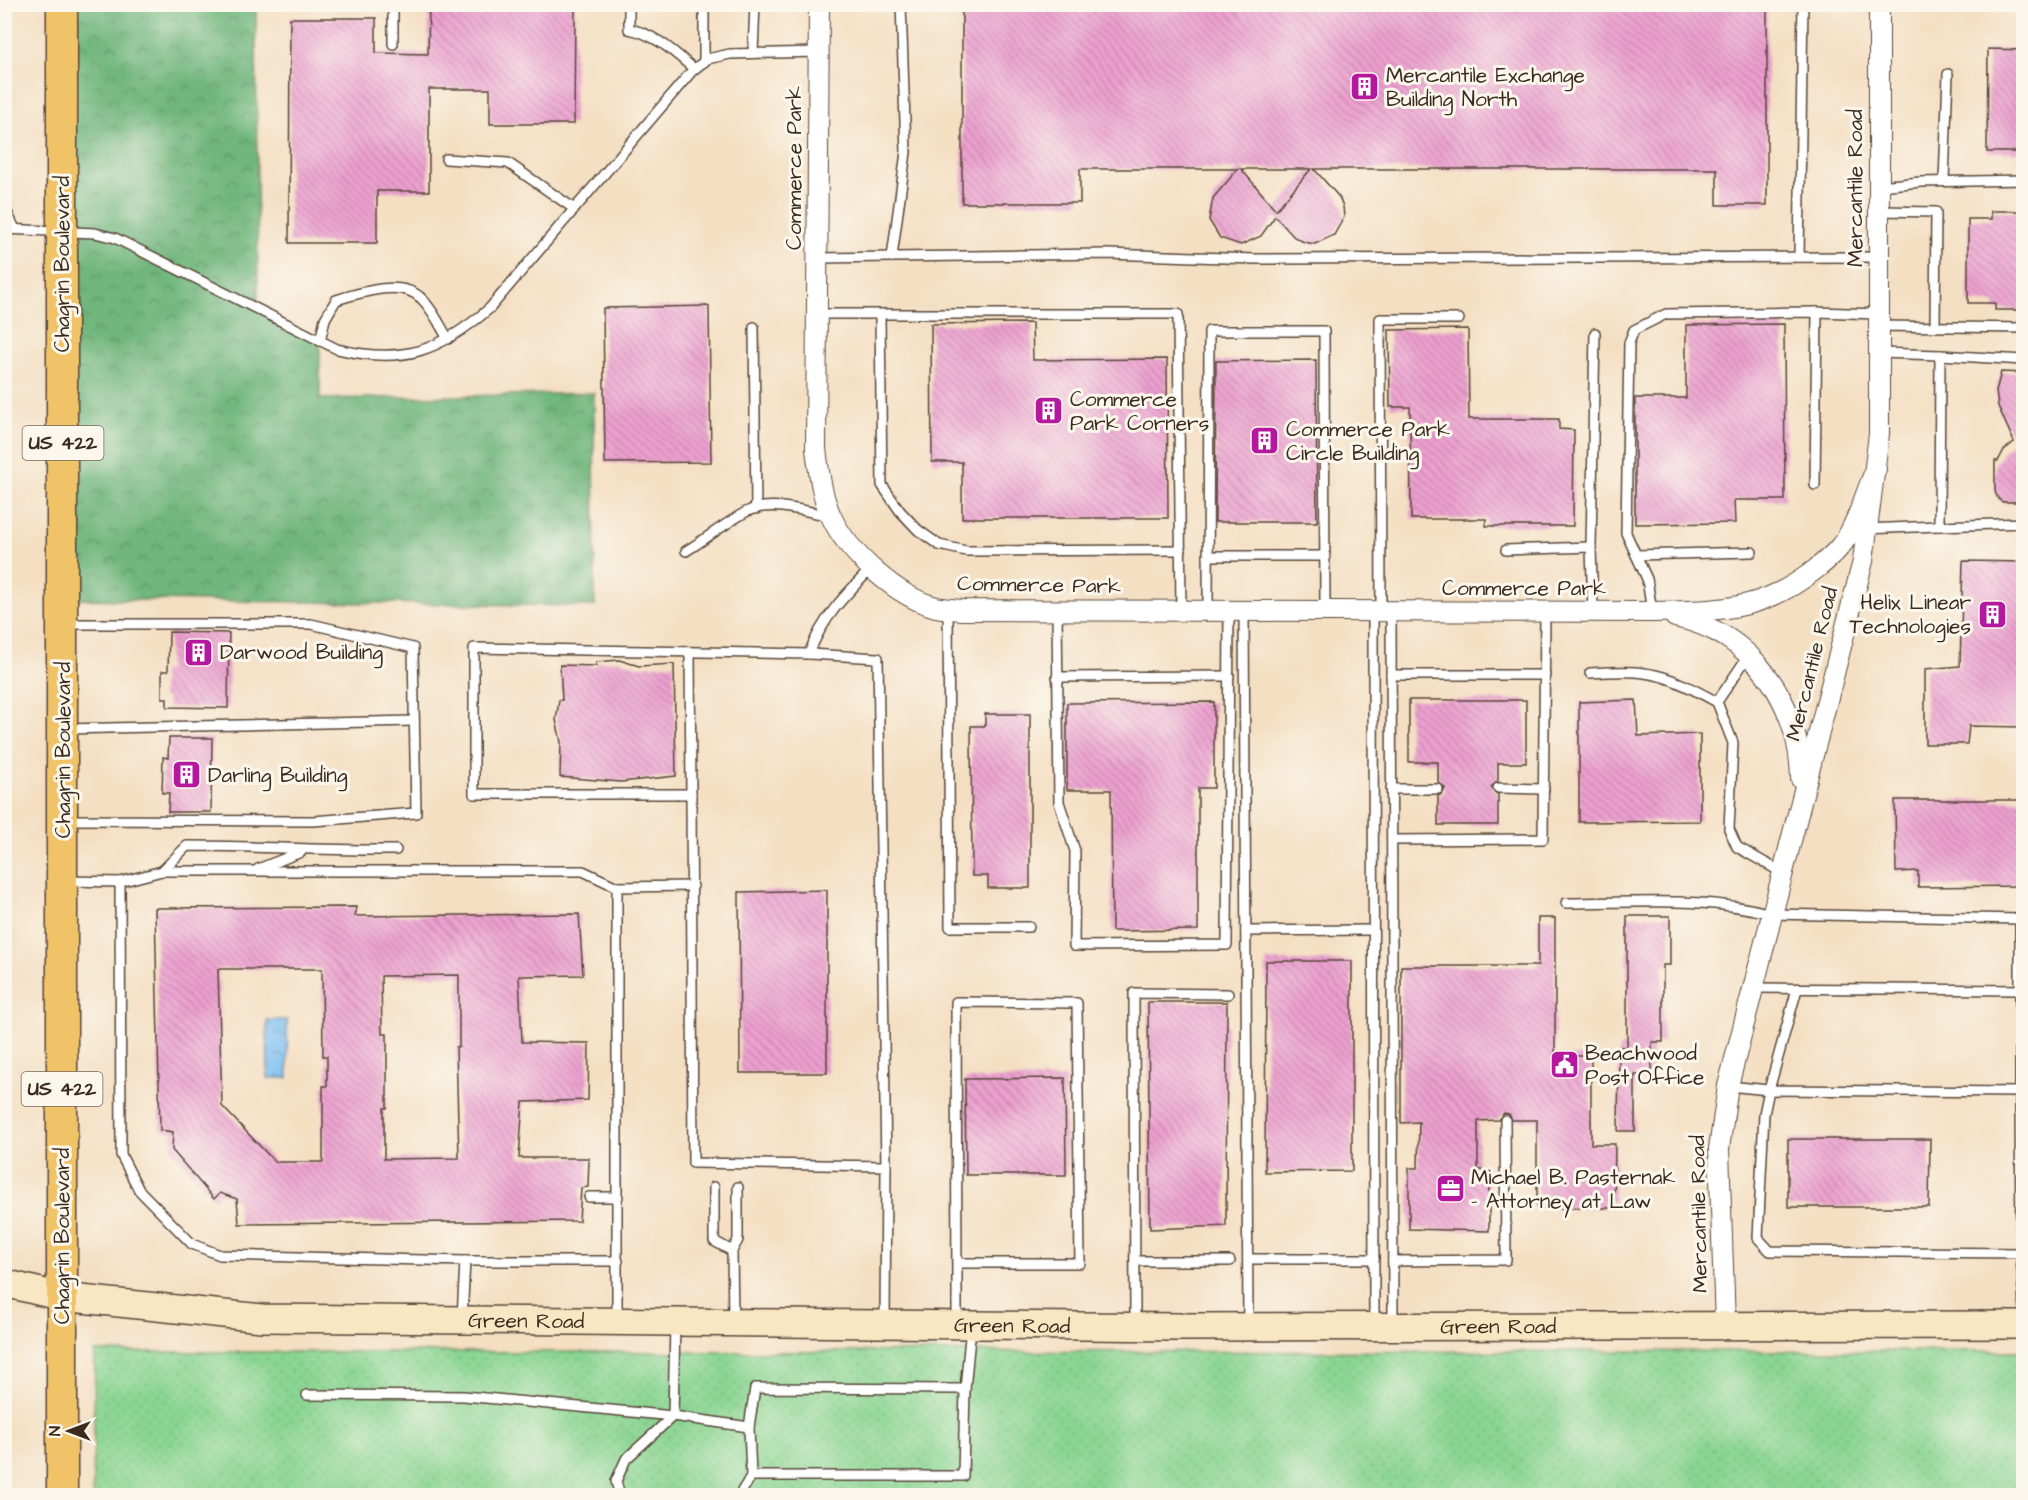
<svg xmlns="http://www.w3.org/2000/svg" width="2028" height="1500" viewBox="0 0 2028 1500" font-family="'Architects Daughter',sans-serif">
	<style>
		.green { fill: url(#green-dots); stroke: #628058; stroke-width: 1.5 }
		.forest { fill: url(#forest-crowns); stroke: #55704e; stroke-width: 1.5 }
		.water { fill: url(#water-ripples); stroke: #5c7488; stroke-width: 1.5 }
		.building { fill: url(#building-back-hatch); fill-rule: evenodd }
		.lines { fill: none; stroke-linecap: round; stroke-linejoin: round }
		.service-casing { stroke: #574537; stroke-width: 12 }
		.minor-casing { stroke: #574537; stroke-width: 22 }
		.secondary-casing { stroke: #574537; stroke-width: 30 }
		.primary-casing { stroke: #574537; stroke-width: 33 }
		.service { stroke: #fff; stroke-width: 9 }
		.minor { stroke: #fff; stroke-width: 20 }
		.secondary { stroke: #f9e7c3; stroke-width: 27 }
		.primary { stroke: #f1c369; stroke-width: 30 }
		.labels { text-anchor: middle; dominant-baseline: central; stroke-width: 6; stroke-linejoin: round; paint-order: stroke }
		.shield { fill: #fbf7ec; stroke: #75685c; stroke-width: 1.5 }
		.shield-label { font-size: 20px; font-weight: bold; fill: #3b2a1e }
		.poi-label { font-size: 21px; fill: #3b2a1e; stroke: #fbf7ec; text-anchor: start }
		.street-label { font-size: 21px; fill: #3b2a1e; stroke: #fbf7ec }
	</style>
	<defs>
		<pattern id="green-dots" width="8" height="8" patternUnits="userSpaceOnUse" patternTransform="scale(1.5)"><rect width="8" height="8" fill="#8ad593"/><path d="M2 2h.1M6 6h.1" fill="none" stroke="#78b77e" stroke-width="1.8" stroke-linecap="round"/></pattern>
		<pattern id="forest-crowns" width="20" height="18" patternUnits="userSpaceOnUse" patternTransform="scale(1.5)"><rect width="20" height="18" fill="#6fb67d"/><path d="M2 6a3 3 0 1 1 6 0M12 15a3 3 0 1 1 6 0" fill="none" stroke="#5c9466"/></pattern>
		<pattern id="water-ripples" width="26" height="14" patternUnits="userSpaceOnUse" patternTransform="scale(1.5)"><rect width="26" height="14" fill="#7ebff3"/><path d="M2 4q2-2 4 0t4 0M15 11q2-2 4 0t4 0" fill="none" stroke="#689bc4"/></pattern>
		<pattern id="building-back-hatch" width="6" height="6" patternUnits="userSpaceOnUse" patternTransform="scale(1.5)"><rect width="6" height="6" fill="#eda0d0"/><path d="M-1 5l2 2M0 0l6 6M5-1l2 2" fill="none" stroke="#c183a8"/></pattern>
	</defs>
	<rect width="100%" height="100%" fill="#fbf7ec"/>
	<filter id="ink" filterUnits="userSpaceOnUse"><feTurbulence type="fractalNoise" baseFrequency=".0167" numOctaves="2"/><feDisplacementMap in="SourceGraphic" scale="12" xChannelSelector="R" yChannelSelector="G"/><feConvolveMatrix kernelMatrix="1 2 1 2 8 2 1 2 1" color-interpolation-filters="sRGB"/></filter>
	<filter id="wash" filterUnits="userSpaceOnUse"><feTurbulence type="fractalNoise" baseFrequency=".008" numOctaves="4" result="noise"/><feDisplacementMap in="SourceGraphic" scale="24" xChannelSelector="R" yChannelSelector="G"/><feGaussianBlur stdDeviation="1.35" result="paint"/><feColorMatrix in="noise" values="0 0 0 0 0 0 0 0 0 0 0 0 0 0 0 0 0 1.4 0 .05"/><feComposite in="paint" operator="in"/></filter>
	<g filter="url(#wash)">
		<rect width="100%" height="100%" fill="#f4dfc3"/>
		<path class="green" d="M2023,1351V1495L93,1496L95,1352Z"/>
		<path class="forest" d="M62,5H256L258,311L320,341V399L594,393L595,606L63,599Z"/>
		<path class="water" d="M267,1020H287L288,1078H268Z"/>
		<g id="blocks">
			<g class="building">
				<path d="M429,4H575L574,124H490V89H429V191H377V243H289L290,18H376V53L428,54Z"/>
				<path d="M962,4H1767V205H1717V169H1314L1339,197L1343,206L1344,217L1334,235L1315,244L1304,242L1294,237L1275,216L1261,236L1241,245L1220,238L1209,220L1213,198L1238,169H1080V203H962ZM1241,169H1311L1276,210Z"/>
				<path d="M1988,49L2024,50V152H1987Z"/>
				<path d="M1991,211H2024V310H1995V303H1968V219H1991Z"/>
				<path d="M709,306L711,462L605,463L603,308Z"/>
				<path d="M1032,323L1033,360L1167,359L1168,518H962V462H932L931,324Z"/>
				<path d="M1784,324L1785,500H1734L1735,523L1635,524V398H1686V325Z"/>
				<path d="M1468,329L1469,419H1559V429L1574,430L1573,526H1486V519H1411L1410,407H1390L1389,330Z"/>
				<path d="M1316,360L1317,522H1215L1216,361Z"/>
				<path d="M2001,372L2024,373V502H2003L1998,499L1995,491V461H1998L2004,450L2014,442L1998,406L1996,391Z"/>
				<path d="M1963,561L2024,562V727L1969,726L1967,744H1925V669L1960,666Z"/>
				<path d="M169,632L229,633L228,708L167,707V698H162V671H168Z"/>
				<path d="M619,660L639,666L674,664L676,776L621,782L560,777L561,742L556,720L559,700H562L560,665L596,666V662Z"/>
				<path d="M1409,700H1526V763H1498V781L1491,787L1498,795V825H1438V796L1443,793L1445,788L1438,782V762H1409Z"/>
				<path d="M1636,700L1638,736L1700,734V821L1579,822V702Z"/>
				<path d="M1214,702V788H1198V930L1112,931L1111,790H1067V703Z"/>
				<path d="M985,714H1030V888H988V876H972L971,726H985Z"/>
				<path d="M169,738H212L211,812H168L169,793H162L163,757L168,758Z"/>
				<path d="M1895,800H2024V886L1918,887V871L1896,872Z"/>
				<path d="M827,890V1073H740L739,892Z"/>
				<path d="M357,907L355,916L579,914L583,975L519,976L522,1042L589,1043L588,1100L523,1102L519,1158H589L588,1187L581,1188L579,1221L239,1224L237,1199L220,1193L214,1199L172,1150L173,1132L160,1130L155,908ZM218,969H322L323,1056H327V1086H323V1162H275L222,1106ZM459,975V1047H456L459,1158L384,1159V1108H387V1034H382L381,976Z"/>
				<path d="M1627,916H1670V965H1663V1042H1652V1075H1635V1131H1618L1619,1047H1627Z"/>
				<path d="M1538,918H1555V1056H1591V1144H1615L1614,1208H1537V1120H1512L1509,1114L1504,1113L1498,1120L1478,1121V1170H1489V1231L1409,1229V1168H1418L1419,1122L1401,1123V966H1538Z"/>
				<path d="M1266,961H1352V1171L1265,1172Z"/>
				<path d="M1148,1002H1227L1226,1226L1150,1229Z"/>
				<path d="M1065,1078L1066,1175H966L965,1079Z"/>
				<path d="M1788,1139H1930L1929,1207H1788Z"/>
			</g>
		</g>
	</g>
	<g filter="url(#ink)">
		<use href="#blocks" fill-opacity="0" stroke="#574537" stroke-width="1.5"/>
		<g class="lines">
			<defs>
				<g id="service">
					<path d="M393,4V44"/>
					<path d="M629,4V29C655,34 674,52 694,69"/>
					<path d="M753,53L755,4"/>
					<path d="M704,62V4"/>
					<path d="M446,159L508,163L573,208"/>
					<path d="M1944,181L1948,74"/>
					<path d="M1879,186L1921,182L2024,180"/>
					<path d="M4,206L15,229"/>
					<path d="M1879,211L1936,212L1935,327"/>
					<path d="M4,229L95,233L115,238L337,349C403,365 440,351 490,308L692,71L707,59L730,54L819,52"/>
					<path d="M892,257L906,152L901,4"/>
					<path d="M1799,257L1803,4"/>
					<path d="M818,258L1107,254L1254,259L1879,257"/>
					<path d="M1817,312L1878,314"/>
					<path d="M817,314H1178L1181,611"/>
					<path d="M880,315L882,485L900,511L918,530L939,545L966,551L1181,550"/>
					<path d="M1878,326L2024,328"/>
					<path d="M754,327L756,509"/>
					<path d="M320,341L325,319L336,300C359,293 402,278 422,299C433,310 440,325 448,339"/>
					<path d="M1940,355L2024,360"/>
					<path d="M1939,526L2024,523"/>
					<path d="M1864,529L1939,526L1940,355L1879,353"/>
					<path d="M1506,550L1591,547"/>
					<path d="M686,551C706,539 728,521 748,511C771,500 807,512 831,516"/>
					<path d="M1636,555L1752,552"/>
					<path d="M1208,556H1325"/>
					<path d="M872,568C845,595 822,618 809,654L474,648V794H691L693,1163L886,1166L885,1321"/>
					<path d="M948,608L950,927H1029"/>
					<path d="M1057,610L1059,802L1075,851L1074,946L1227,945L1229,611"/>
					<path d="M1208,611L1209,331H1324L1325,611"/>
					<path d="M1244,611L1248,1325"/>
					<path d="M1373,611L1374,1324"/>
					<path d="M1381,611L1380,319H1459"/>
					<path d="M1391,611L1393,1323"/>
					<path d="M1593,612L1591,547L1595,333"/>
					<path d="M1652,612L1647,579L1626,533L1629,343L1634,330L1666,314L1817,312L1815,485"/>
					<path d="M65,624H311L413,648L416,813L313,821L67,820"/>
					<path d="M690,652L691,794"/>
					<path d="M809,654L878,658L886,1166"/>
					<path d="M1748,656L1717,702L1733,743L1729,829L1737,847L1783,873"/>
					<path d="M1590,673C1650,669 1664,673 1717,702"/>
					<path d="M1391,675H1545"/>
					<path d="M1057,677L1229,676"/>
					<path d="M65,729L414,721"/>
					<path d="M1498,788L1544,789"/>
					<path d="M1391,789H1438"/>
					<path d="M1392,840L1543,839L1545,612"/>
					<path d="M258,869L301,852"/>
					<path d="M162,871L187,846C257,846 326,851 396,850"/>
					<path d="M65,881L120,882L162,871H583L617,887V1318"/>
					<path d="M120,882L121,1155L139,1190L192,1244L220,1255L465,1261L462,1319"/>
					<path d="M617,887L693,886"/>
					<path d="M1566,903C1635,903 1706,896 1772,914L2020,919V1092"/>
					<path d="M1246,931L1373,930"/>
					<path d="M1753,988L2024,990"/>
					<path d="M1797,989L1769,1090L2020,1092L2021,1253H2024"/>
					<path d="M1728,1086L1769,1090L1764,1114L1758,1238L1770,1251L2021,1253L2024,1308"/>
					<path d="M714,1187V1241L732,1251"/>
					<path d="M589,1197H618"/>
					<path d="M1248,1259H1374"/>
					<path d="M465,1261H618"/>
					<path d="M1135,1261H1230"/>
					<path d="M1393,1261L1506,1260L1505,1120"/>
					<path d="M957,1263H1080L1077,1003L956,1002L957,1289V1322"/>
					<path d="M733,1320L732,1251L738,1240V1187"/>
					<path d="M1135,1324L1134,993L1228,994"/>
					<path d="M307,1395L464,1396L673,1416L749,1427L751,1476L739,1496"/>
					<path d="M749,1427L755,1388L965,1389"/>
					<path d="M751,1476H963L965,1389L971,1327"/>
					<path d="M620,1496L616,1481L626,1459L673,1416L675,1324"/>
				</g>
				<g id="minor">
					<path d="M819,4L816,449C819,472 821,494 831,516C847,552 897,597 936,607C945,609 955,609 963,610L1652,612C1718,610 1761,613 1816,569C1826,561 1838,551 1845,540C1859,520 1866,491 1876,469"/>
					<path d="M1675,617C1753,633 1799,702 1801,779"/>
					<path d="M1725,1325L1719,1149L1728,1086L1863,561L1879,434V4"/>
				</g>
				<g id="secondary">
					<path id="s1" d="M4,1283L62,1297L262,1318L1179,1327L2024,1325"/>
				</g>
				<path id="primary" d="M62,1496V4"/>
			</defs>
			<use href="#service" class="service-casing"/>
			<use href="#minor" class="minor-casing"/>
			<use href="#secondary" class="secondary-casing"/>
			<use href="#primary" class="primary-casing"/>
			<use href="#service" class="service"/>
			<use href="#minor" class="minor"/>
			<use href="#secondary" class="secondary"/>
			<use href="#primary" class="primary"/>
		</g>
	</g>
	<defs>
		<symbol id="building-square" viewBox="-11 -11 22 22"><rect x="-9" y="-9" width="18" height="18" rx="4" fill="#b5179e" stroke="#fbf7ec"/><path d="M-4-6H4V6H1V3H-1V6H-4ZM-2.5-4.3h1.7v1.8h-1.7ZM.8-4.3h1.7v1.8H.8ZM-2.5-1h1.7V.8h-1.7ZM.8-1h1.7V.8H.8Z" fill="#fff"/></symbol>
		<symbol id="civic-square" viewBox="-11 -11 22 22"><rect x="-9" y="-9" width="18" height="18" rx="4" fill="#b5179e" stroke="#fbf7ec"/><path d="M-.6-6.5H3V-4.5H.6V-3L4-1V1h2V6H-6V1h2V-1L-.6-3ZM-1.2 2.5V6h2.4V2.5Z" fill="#fff"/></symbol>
		<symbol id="office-square" viewBox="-11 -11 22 22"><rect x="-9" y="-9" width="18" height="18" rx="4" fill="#b5179e" stroke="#fbf7ec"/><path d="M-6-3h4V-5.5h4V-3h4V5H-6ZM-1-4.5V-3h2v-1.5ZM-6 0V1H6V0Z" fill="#fff"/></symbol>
	</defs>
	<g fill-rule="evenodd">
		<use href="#building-square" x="1348" y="70" width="33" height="33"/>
		<use href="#building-square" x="1032" y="394" width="33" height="33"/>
		<use href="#building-square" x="1248" y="424" width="33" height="33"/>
		<use href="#building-square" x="1976" y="598" width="33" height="33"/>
		<use href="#building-square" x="182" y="636" width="33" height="33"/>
		<use href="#building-square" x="170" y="758" width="33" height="33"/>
		<use href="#civic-square" x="1548" y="1048" width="33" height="33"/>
		<use href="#office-square" x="1434" y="1172" width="33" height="33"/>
	</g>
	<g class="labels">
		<g class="shield">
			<rect x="22.5" y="426" width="81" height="34" rx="4.5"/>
			<rect x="21.5" y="1072" width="81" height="34" rx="4.5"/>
		</g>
		<g class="shield-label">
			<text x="63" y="443">US 422</text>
			<text x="62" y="1089">US 422</text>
		</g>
		<g class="poi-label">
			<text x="1386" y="75">Mercantile Exchange<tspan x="1386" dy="24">Building North</tspan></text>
			<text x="1070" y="399">Commerce<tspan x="1070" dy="24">Park Corners</tspan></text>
			<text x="1286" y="429">Commerce Park<tspan x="1286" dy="24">Circle Building</tspan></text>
			<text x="1971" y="602" text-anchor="end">Helix Linear<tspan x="1971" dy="24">Technologies</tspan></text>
			<text x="220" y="652">Darwood Building</text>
			<text x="208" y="775">Darling Building</text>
			<text x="1585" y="1053">Beachwood<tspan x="1585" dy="24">Post Office</tspan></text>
			<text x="1471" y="1177">Michael B. Pasternak<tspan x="1471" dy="24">- Attorney at Law</tspan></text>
		</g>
		<g class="street-label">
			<text transform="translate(794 168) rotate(-90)">Commerce Park</text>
			<text transform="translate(1855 188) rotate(-90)">Mercantile Road</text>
			<text transform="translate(62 264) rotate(-90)">Chagrin Boulevard</text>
			<text transform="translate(1039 585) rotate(1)">Commerce Park</text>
			<text x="1524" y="588">Commerce Park</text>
			<text transform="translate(1812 664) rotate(-76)">Mercantile Road</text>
			<text transform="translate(63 750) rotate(-90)">Chagrin Boulevard</text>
			<text transform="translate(1699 1214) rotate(-91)">Mercantile Road</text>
			<text transform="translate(62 1236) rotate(-90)">Chagrin Boulevard</text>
			<text stroke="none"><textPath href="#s1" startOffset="525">Green Road</textPath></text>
			<text stroke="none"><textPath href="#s1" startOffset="1011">Green Road</textPath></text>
			<text stroke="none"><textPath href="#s1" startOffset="1497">Green Road</textPath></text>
		</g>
	</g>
	<rect width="2028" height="1500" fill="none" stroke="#fbf7ec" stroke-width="24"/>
	<g transform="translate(69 1431) rotate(270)" stroke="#fbf7ec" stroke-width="4.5" paint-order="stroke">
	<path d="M0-4.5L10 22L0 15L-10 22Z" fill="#3b2a1e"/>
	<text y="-9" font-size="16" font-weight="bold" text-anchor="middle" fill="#3b2a1e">N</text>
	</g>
</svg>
